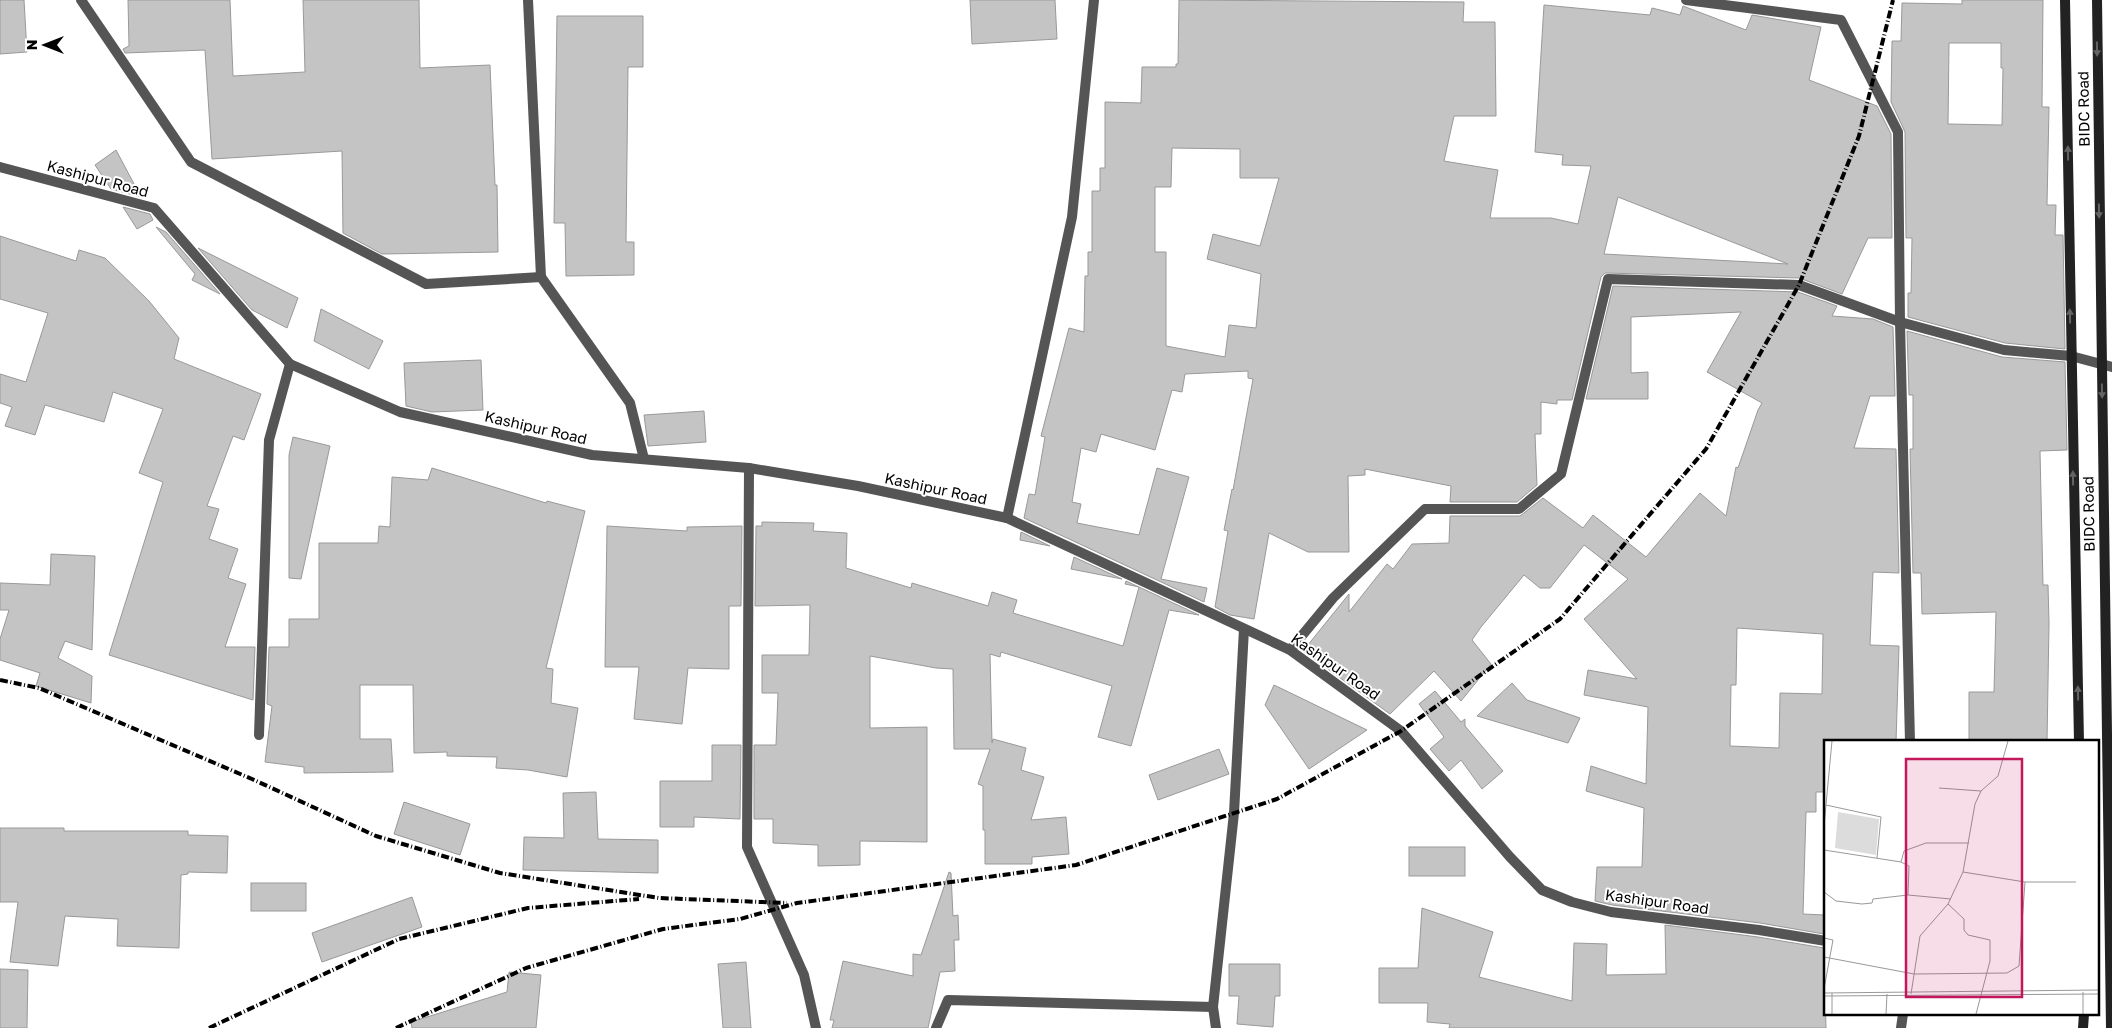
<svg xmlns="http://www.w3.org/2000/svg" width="2112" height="1028" viewBox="0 0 2112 1028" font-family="'Golos Text',sans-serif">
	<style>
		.building { fill: #c4c4c4; stroke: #999; fill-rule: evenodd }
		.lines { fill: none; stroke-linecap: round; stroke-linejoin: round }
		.lane { stroke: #555; stroke-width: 10 }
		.street { stroke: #555; stroke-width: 10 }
		.secondary { stroke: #222; stroke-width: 10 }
		.rail { stroke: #000; stroke-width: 4; stroke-dasharray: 8 2.5 1 2.5; stroke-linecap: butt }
		.oneway { fill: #646464 }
		.labels { text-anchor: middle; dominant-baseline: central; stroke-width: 4; stroke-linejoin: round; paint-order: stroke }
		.street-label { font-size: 15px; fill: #000; stroke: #fff }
		.inset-road { fill: none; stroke: #999; stroke-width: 1 }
		.view { fill: #c2185b; fill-opacity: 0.15; stroke: #c2185b; stroke-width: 2.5 }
		.inset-edge { fill: none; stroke: #000; stroke-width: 2.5 }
	</style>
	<rect width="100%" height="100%" fill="#fff"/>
	<g class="building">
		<path d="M0,0H24L27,52L0,54Z"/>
		<path d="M128,0H230L233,76L305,72L303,0H419L420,68L490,65L495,185H497L498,252L382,254L343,233L342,151L212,159L205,50L125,53L123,49L129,46Z"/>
		<path d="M970,0H1055L1057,39L972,44Z"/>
		<path d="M1179,0L1464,2L1463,22H1495L1496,116H1454L1444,161L1498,170L1490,218H1551L1578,224L1591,166L1562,165L1563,155L1535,152L1544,5L1650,15L1652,8L1680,15L1683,6L1746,30L1752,15L1821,27L1809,80L1877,106L1891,134L1892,238H1868L1842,294L1799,278L1605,273L1601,277L1572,400H1557V404L1541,402V434H1535L1537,485L1517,502H1450L1451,486L1365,469V475L1348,476L1349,552H1308L1269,533L1254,619L1230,615L1215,607L1228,531L1224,530L1232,489L1233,490L1253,379L1248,378V371L1185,374L1182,392L1172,390L1155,450L1101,434L1096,452L1081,448L1072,502L1081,504L1077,523L1139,535L1157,468L1189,477L1161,579L1207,588L1204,602L1024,518L1029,494L1035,495L1045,437L1041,436L1069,328L1084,332L1085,276H1088V252H1092V191H1100V168H1105V102L1141,103L1142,67H1176V64H1178ZM1172,148L1240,149V178H1279L1260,246L1213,234L1207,259L1261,274L1256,328L1229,325L1225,357L1166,346V252H1155V187H1171ZM1618,197L1788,264L1604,254Z"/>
		<path d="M1962,0H2043L2042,107H2049L2047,205H2056L2055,235H2063L2065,349L2005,343L1908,317V293H1911L1912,238H1906L1905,132L1891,102L1892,41H1901L1902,3L1962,4ZM1949,43H2001V68H2003L2002,125L1948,124Z"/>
		<path d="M557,16H643V67H628L626,242H634V275L566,276L565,223H554Z"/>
		<path d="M116,150L141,197L111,189L95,165Z"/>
		<path d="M123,207L150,214L153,220L137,229Z"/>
		<path d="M156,227L166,232L220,294L192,280L195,274Z"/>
		<path d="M0,236L76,261L79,250L105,258L149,301L179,338L174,359L261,394L244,440L233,436L207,506L219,509L209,539L238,549L228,578L246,584L225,647H255L253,700L109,655L163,482L139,473L163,409L113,392L104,422L45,405L35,435L5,426L12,407L0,403V374L26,382L48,313L0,299Z"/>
		<path d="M198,248L298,298L287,328L252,310Z"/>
		<path d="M1613,286L1798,292L1837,306L1832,316L1873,319L1893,327L1895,396H1870L1854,448L1896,449L1899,573L1873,572L1870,645L1899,646L1896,742L1826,740V792H1816V812H1806L1803,914L1825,915L1824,934L1760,923L1612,905L1595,901L1597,867H1642L1644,808L1586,791L1591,766L1646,784L1648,707L1584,695L1588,670L1637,679L1584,619L1628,579L1584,545L1550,588H1540L1524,575L1481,627L1472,640L1491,664L1461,701L1434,671L1390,714L1303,651L1349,594V612L1387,564L1393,569L1412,544L1449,543L1450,516H1520L1543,498L1583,528L1593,515L1646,557L1700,493L1726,516L1736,467L1738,468L1758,410L1762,403L1707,372L1741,312L1631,317V373L1648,372V399H1586ZM1737,628L1823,634L1822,694L1780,693L1779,748L1730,746L1731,685H1736Z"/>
		<path d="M321,309L383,341L369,369L314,341Z"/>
		<path d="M1907,331L2002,357L2065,362L2067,450L2040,451L2043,585H2048L2049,623L2047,742H1969V692H1994L1996,612L1922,614L1921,573H1913L1910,449H1913V395H1909Z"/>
		<path d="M481,360L483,410L432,412L406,406L404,363Z"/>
		<path d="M704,411L706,442L648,446L644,415Z"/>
		<path d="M293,437L330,446L301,579L289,578V455Z"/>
		<path d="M432,468L546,503L547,501L585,511L546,668L553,669L551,703L578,708L567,777L528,770L496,768L497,757L447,756V752L414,753L413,685H360V739H391L393,772L304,773V767L265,762L272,706L267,704L269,647H289V619H319V543H378L379,526L390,527L392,477L428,480Z"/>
		<path d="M762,522L814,523L813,531L847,533L846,568L911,588L912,583L988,606L992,592L1017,600L1013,613L1123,646L1139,587L1125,584L1126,581L1199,615L1169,610L1131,746L1098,737L1112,686L1001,652L1000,657L990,654L992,743L993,739L1026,748L1021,770L1044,777L1031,820L1066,817L1069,854L1032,857V864H985V830H983V786L978,784L990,749H954L953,669L936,668L870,656V728L927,727V842L860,841V865L818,866V845L773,843V819H754V745H776L778,693H762V655H809L810,605L755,606L756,526H762Z"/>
		<path d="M607,526L687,531V527L742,526L741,606H729V669L688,668L682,724L634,719L639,667H605Z"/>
		<path d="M1021,532L1050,546L1020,540Z"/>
		<path d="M51,554L95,556L92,650L65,641L58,658L92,676L91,703L36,686L40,673L0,660V639L9,610H0V583L50,585Z"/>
		<path d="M1074,557L1122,579L1071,569Z"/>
		<path d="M1512,683L1527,700L1580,718L1568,743L1477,716Z"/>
		<path d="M1274,685L1367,730L1309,769L1265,705Z"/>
		<path d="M1435,691L1461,722L1465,719V726L1503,771L1482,789L1461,760L1449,771L1430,749L1444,737L1419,704Z"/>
		<path d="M712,745H741L740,819L694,817V827H660V781H712Z"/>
		<path d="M1219,749L1229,774L1158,800L1149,775Z"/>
		<path d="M596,792L598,839L658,840V873L523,870L524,837L564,838L563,793Z"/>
		<path d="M404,802L470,824L460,855L394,834Z"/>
		<path d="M0,828H64V831H188V835L228,836L227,873L188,872V874L181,875L179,948L117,946L118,919L65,916L58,966L10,962L18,902H0Z"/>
		<rect x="1409" y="847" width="56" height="29"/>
		<path d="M949,872L951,873L953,916L958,915L959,940H954L955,971L940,972L928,1028H832L834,1020H830L843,961L913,976V954L921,955Z"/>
		<rect x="251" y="883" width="55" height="28"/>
		<path d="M412,897L422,927L322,962L312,933Z"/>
		<path d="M1422,908L1493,932L1479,977L1572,1001L1574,943L1607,944L1606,975L1666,974L1665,925L1758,937L1824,948L1826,1028H1449L1450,1024L1427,1022L1428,1003H1379V968H1418Z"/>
		<path d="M746,962L751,1028H723L718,964Z"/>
		<path d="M1229,964H1280V996H1275L1273,1027L1237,1024L1239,996H1229Z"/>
		<path d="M0,969L28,970L27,1028H0Z"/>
		<path d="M509,972L541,975L536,1028H412L411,1022L507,992Z"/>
	</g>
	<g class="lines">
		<g class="lane">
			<path d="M81,0L191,162L426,284L541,277L630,403L644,459"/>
			<path d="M528,0L541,277"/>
		</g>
		<g class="street">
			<path d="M1686,0L1841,20L1898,132L1900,322L1910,742"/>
			<path d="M0,167L154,208L290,364L400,412L592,455L749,468L858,486L1007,518L1290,650L1401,731L1510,857L1542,890L1572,902L1611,912L1759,930L1826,941"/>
			<path d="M749,468L747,847L804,975L816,1028"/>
			<path d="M1007,518L1072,217L1094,0"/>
			<path d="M1290,650L1333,598L1425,509H1519L1561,474L1608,279L1799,285L1900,322L2004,350L2071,356L2112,367"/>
			<path d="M259,735L269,440L290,364"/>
			<path d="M936,1028L948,1000L1213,1007"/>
			<path d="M1216,1028L1213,1007L1234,813L1244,629"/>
			<path d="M1901,1028L1903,1014"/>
		</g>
		<g class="secondary">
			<path d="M2065,0L2079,742"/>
			<path d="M2097,0L2111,1028"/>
			<path d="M2083,1028L2084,1014"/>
		</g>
		<g class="rail">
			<path d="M0,680L39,688L252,779L376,836L500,873L659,898L787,903"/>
			<path d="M209,1028L399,939L528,908L639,899"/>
			<path d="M396,1028L526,968L663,929L740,919L797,903L1076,865L1277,799L1401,731L1560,619L1706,449L1799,285L1859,136L1893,0"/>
		</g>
	</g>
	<defs><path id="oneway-solid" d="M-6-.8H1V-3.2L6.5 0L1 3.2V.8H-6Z" transform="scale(1.25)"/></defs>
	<g class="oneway">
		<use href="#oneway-solid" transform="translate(2097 49) rotate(89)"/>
		<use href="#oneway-solid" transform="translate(2068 153) rotate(-91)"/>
		<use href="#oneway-solid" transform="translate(2099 211) rotate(89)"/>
		<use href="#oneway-solid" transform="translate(2070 316) rotate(-91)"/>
		<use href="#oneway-solid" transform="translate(2102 391) rotate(89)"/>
		<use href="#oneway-solid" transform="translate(2073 478) rotate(-91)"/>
		<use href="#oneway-solid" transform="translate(2078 693) rotate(-91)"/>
	</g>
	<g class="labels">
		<g class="street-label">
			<text transform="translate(2083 109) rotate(-91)">BIDC Road</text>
			<text transform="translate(98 178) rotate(15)">Kashipur Road</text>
			<text transform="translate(536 427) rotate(13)">Kashipur Road</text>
			<text transform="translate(936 488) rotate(12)">Kashipur Road</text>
			<text transform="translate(2088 514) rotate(-91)">BIDC Road</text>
			<text transform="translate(1336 666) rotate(35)">Kashipur Road</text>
			<text transform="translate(1657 901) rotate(8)">Kashipur Road</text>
		</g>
	</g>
	<g transform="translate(1824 740)">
		<rect width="275" height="275" fill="#fff"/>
		<path d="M14,72L55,79L52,115L11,108Z" fill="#dcdcdc"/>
		<path class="inset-road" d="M115,48L157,51M2,65L57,77L53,118M0,86L8,1M0,110L77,122L80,111L102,103H145M77,122L85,126L84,155M139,132L201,142H252M0,152L12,161L38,164L48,163L49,159L84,155L127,159M124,164L140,179V190L144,195L166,200V221L152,274M0,198L9,200L0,249M0,217L90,234L183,233L195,226L201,142M0,253L275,250M8,253V274M87,254L96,196L124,164L139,132L151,64L157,51L174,36L184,1M0,256L275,254M62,274L63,254M259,274V252"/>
		<path class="view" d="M82,19H198V257H82Z"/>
		<rect width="275" height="275" class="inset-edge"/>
	</g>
	<g transform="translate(45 45) rotate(270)" stroke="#ffffff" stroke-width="4" paint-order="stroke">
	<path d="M0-4L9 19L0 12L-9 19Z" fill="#000000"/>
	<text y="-8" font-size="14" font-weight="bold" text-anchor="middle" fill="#000000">N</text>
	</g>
</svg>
